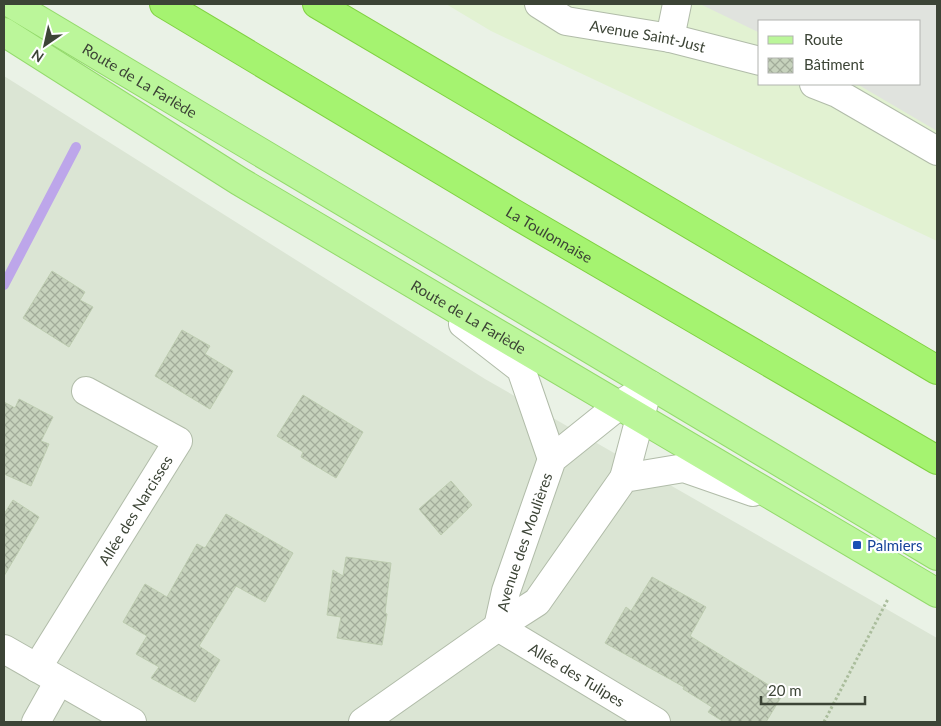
<svg xmlns="http://www.w3.org/2000/svg" width="941" height="726" viewBox="0 0 941 726" font-family="Lato,sans-serif">
	<style>
		.residential { fill: #dbe5d4 }
		.commercial { fill: #e2f2d2; fill-rule: evenodd }
		.parking { fill: #e0e3de }
		.lines { fill: none; stroke-linecap: round; stroke-linejoin: round }
		.stream { stroke: #bda6ea; stroke-width: 10 }
		.building { fill: url(#building-cross-hatch); stroke: #bdccb0 }
		.minor-casing { stroke: #b1bca9; stroke-width: 30 }
		.major-casing { stroke: #94da6c; stroke-width: 30 }
		.highway-casing { stroke: #80d141; stroke-width: 30 }
		.path { stroke: #aabd9c; stroke-width: 3; stroke-dasharray: 2.5 2.5; stroke-linecap: butt }
		.minor { stroke: #fff; stroke-width: 28 }
		.major { stroke: #bbf69a; stroke-width: 28 }
		.highway { stroke: #a5f370; stroke-width: 28 }
		.transit-dot { fill: #1a4fb4; stroke: #fff; stroke-width: 2 }
		.labels { text-anchor: middle; dominant-baseline: central; stroke-width: 4.5; stroke-linejoin: round; paint-order: stroke }
		.street-label { font-size: 15px; fill: #3c4436; stroke: #fff }
		.transit-label { font-size: 15px; fill: #164399; stroke: #fff; text-anchor: start }
	</style>
	<defs>
		<pattern id="building-cross-hatch" width="8" height="8" patternUnits="userSpaceOnUse" patternTransform="scale(1.25)"><rect width="8" height="8" fill="#c6d2bc"/><path d="M0 0l8 8M0 8l8-8" fill="none" stroke="#a2ac9a"/></pattern>
	</defs>
	<rect width="100%" height="100%" fill="#eaf2e6"/>
	<path class="residential" d="M4,76L485,379L937,638V722H4Z"/>
	<path class="commercial" d="M446,4H937V241L491,31ZM760,21H920V84H760Z"/>
	<path class="parking" d="M700,4H937V131L857,84H920V21H760V33Z"/>
	<g class="lines">
		<path class="stream" d="M4,285L76,147"/>
	</g>
	<g class="building">
		<path d="M52,271L85,292L80,300L93,307L69,347L23,318Z"/>
		<path d="M182,330L210,346L205,354L233,371L210,409L155,376Z"/>
		<path d="M303,395L363,432L336,478L301,457L303,452L277,436Z"/>
		<path d="M19,399L53,417L41,441L49,444L31,486L4,474V402L15,408Z"/>
		<path d="M451,481L472,505L441,535L419,509Z"/>
		<path d="M13,500L39,517L4,576V514Z"/>
		<path d="M226,514L293,553L265,602L236,586L199,646L220,660L195,702L151,678L159,667L136,654L147,636L123,622L145,584L167,597L197,544L205,548Z"/>
		<path d="M346,557L391,563L385,613L387,614L382,645L337,638L341,617L327,615L333,570L343,576Z"/>
		<path d="M652,577L706,607L690,636L783,694L766,722H724L708,712L712,707L683,689L684,687L605,643L626,607L631,611Z"/>
	</g>
	<g class="lines">
		<defs>
			<g id="minor">
				<path id="s1" d="M539,4L566,21L670,38L760,61"/>
				<path d="M670,38L677,4"/>
				<path d="M814,84L837,93L937,151"/>
				<path d="M463,324L521,369L552,459"/>
				<path d="M624,478L646,395"/>
				<path id="s2" d="M498,627L506,591L552,459L618,406L650,385"/>
				<path id="s3" d="M498,627L656,722"/>
				<path d="M4,649L132,722"/>
				<path id="s4" d="M37,668L178,441L86,391"/>
				<path d="M36,722L59,681"/>
				<path d="M363,722L498,627L537,602L624,478L684,468L753,492"/>
			</g>
			<g id="major">
				<path id="s5" d="M12,4L937,556"/>
				<path id="s6" d="M4,32L239,181L937,593"/>
			</g>
			<g id="highway">
				<path id="s7" d="M164,4L513,213L937,460"/>
				<path d="M317,4L937,370"/>
			</g>
		</defs>
		<use href="#minor" class="minor-casing"/>
		<use href="#major" class="major-casing"/>
		<use href="#highway" class="highway-casing"/>
		<path class="path" d="M824,722L888,599"/>
		<use href="#minor" class="minor"/>
		<use href="#major" class="major"/>
		<use href="#highway" class="highway"/>
	</g>
	<rect class="transit-dot" x="852" y="540" width="10" height="10" rx="2.5"/>
	<g class="labels">
		<g class="street-label">
			<text stroke="none"><textPath href="#s1" startOffset="115">Avenue Saint-Just</textPath></text>
			<text stroke="none"><textPath href="#s5" startOffset="149">Route de La Farlède</textPath></text>
			<text stroke="none"><textPath href="#s7" startOffset="449">La Toulonnaise</textPath></text>
			<text stroke="none"><textPath href="#s6" startOffset="545">Route de La Farlède</textPath></text>
			<text stroke="none"><textPath href="#s4" startOffset="186">Allée des Narcisses</textPath></text>
			<text stroke="none"><textPath href="#s2" startOffset="89">Avenue des Moulières</textPath></text>
			<text stroke="none"><textPath href="#s3" startOffset="92">Allée des Tulipes</textPath></text>
		</g>
		<g class="transit-label">
			<text x="867" y="545">Palmiers</text>
		</g>
	</g>
	<rect width="941" height="726" fill="none" stroke="#3c4436" stroke-width="10"/>
	<rect x="758" y="20" width="162" height="65" fill="#ffffff" stroke="#b1b4af"/>
	<rect x="768" y="36" width="25" height="8" fill="#bbf69a" stroke="#b1b4af"/>
	<text x="804" y="45" font-size="15" fill="#3c4436">Route</text>
	<rect x="768" y="58" width="25" height="15" fill="url(#building-cross-hatch)" stroke="#b1b4af"/>
	<text x="804" y="70" font-size="15" fill="#3c4436">Bâtiment</text>
	<g transform="translate(45 45) rotate(214)" stroke="#ffffff" stroke-width="4" paint-order="stroke">
	<path d="M0-4L9 19L0 12L-9 19Z" fill="#3c4436"/>
	<text y="-8" font-size="14" font-weight="bold" text-anchor="middle" fill="#3c4436">N</text>
	</g>
	<path d="M761 696v8h104v-8" fill="none" stroke="#3c4436" stroke-width="2.5"/>
	<text x="768" y="696" font-size="15" fill="#3c4436" stroke="#ffffff" stroke-width="4" paint-order="stroke">20 m</text>
</svg>
